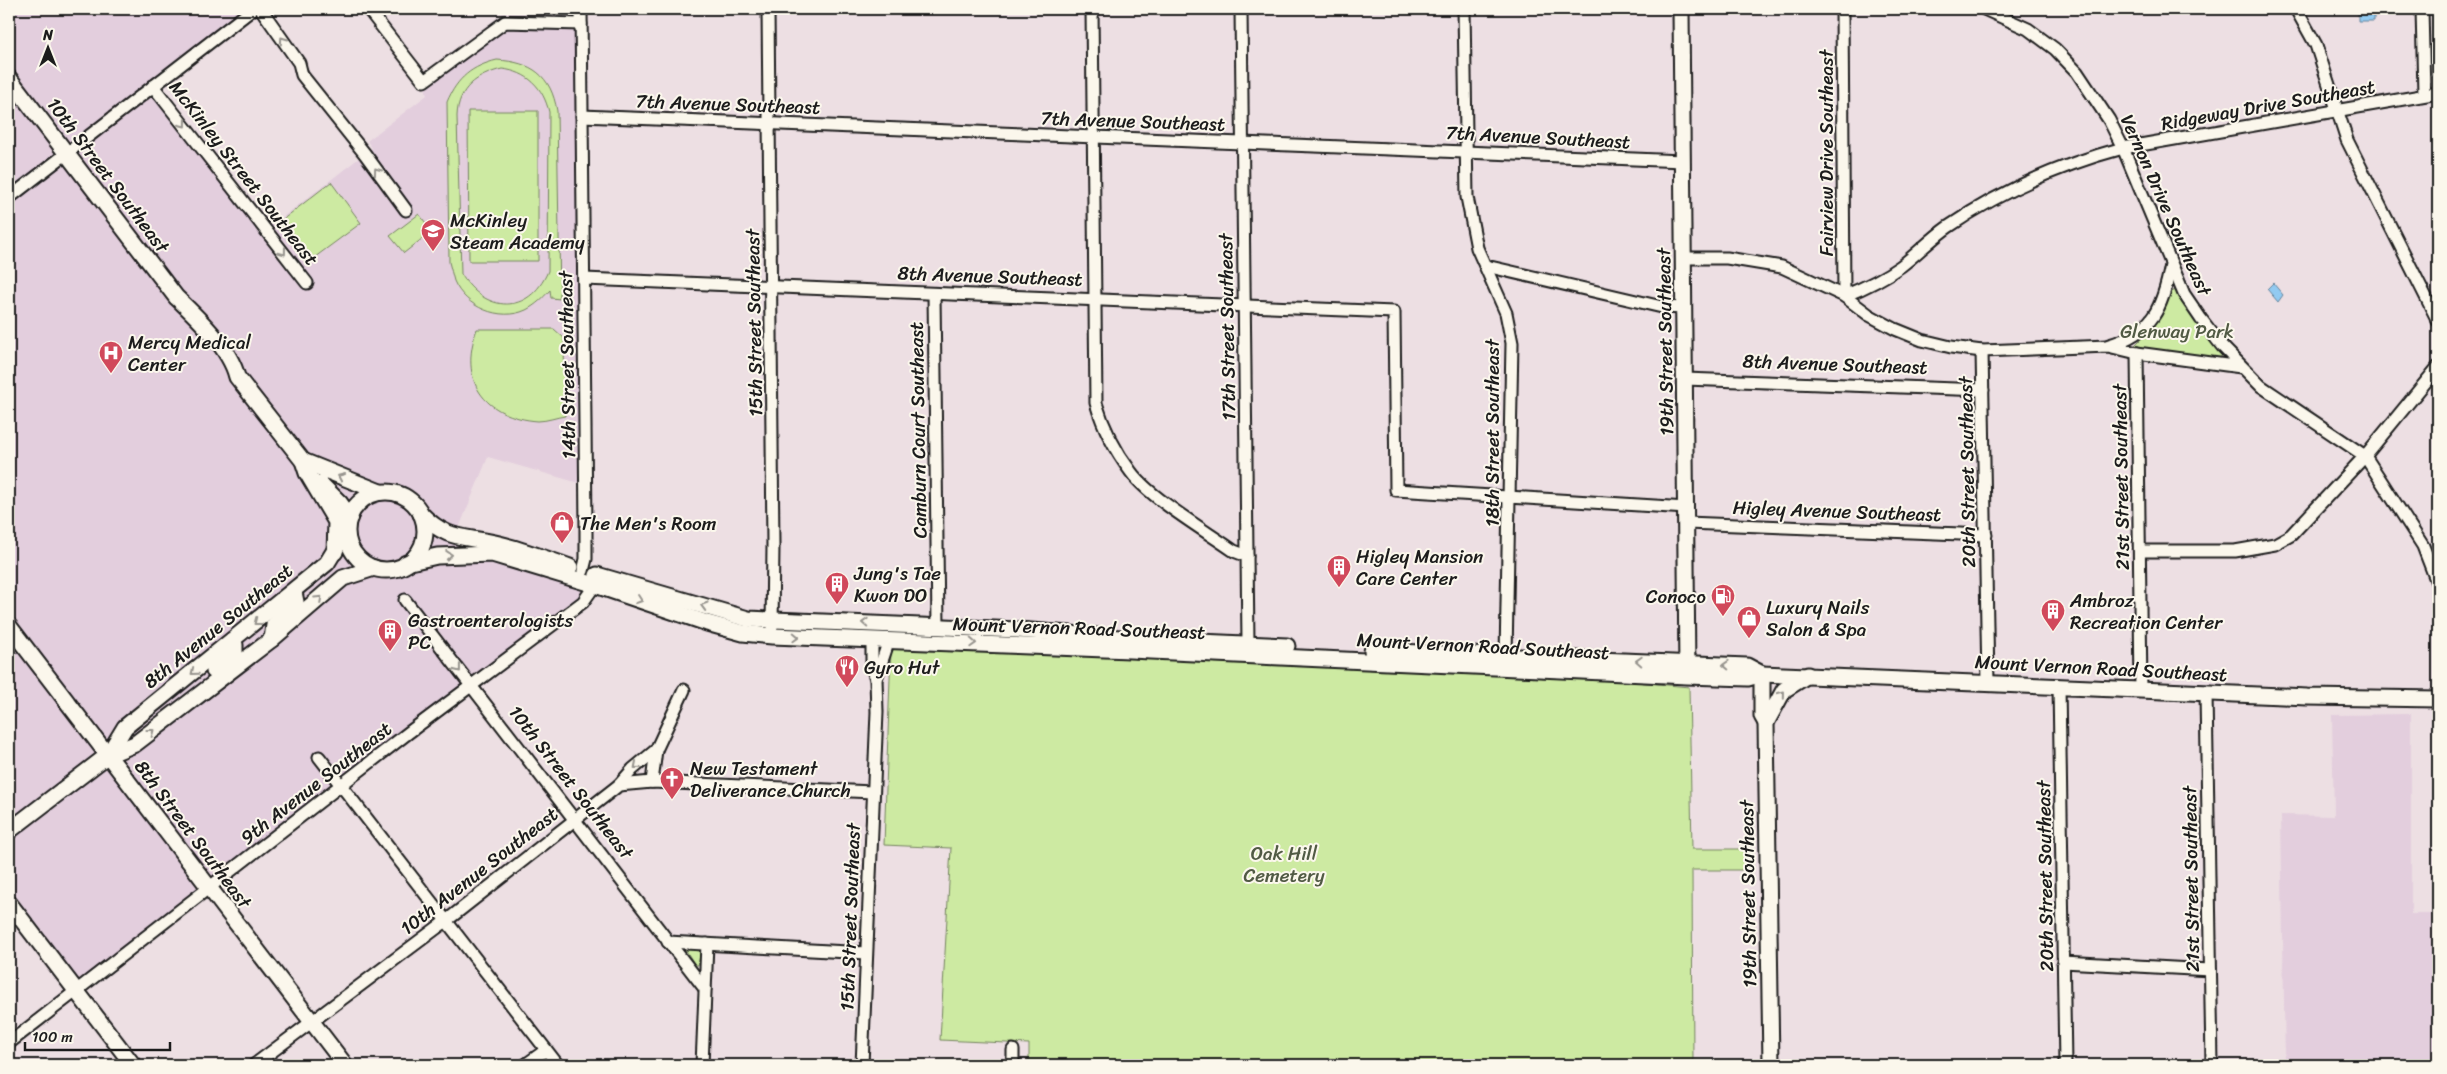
<svg xmlns="http://www.w3.org/2000/svg" width="2447" height="1074" viewBox="0 0 2447 1074" font-family="Sriracha,sans-serif">
	<style>
		.built { fill: #e3cedd }
		.green { fill: #cdeaa2; stroke: #74835f; fill-rule: evenodd }
		.water { fill: #92caf1; stroke: #63849c }
		.lines { fill: none; stroke-linecap: round; stroke-linejoin: round }
		.minor-casing { stroke: #1c1c1c; stroke-width: 15 }
		.major-casing { stroke: #1c1c1c; stroke-width: 19 }
		.minor { stroke: #fbf7ec; stroke-width: 11 }
		.major { stroke: #fbf7ec; stroke-width: 15 }
		.oneway { stroke: #97948e }
		.labels { text-anchor: middle; dominant-baseline: central; stroke-width: 4; stroke-linejoin: round; paint-order: stroke }
		.street-label { font-size: 19px; fill: #1c1c1c; stroke: #fbf7ec }
		.poi-label { font-size: 19px; fill: #1c1c1c; stroke: #fbf7ec; text-anchor: start }
		.park-label { font-size: 19px; fill: #515a44; stroke: #fbf7ec }
	</style>
	<rect width="100%" height="100%" fill="#eddfe3"/>
	<filter id="ink" filterUnits="userSpaceOnUse"><feTurbulence type="fractalNoise" baseFrequency=".02" numOctaves="2"/><feDisplacementMap in="SourceGraphic" scale="10" xChannelSelector="R" yChannelSelector="G"/><feConvolveMatrix kernelMatrix="1 2 1 2 8 2 1 2 1" color-interpolation-filters="sRGB"/></filter>
	<g filter="url(#ink)">
		<g class="built">
			<path d="M9,9H253L153,86L266,230L372,148L367,141L427,95L424,81L505,22L581,24L586,485L488,457L459,528L409,516L593,577L590,592L77,991L9,903Z"/>
			<path d="M2411,714V914H2438V1065H2285L2281,815L2334,816L2332,715Z"/>
		</g>
		<g class="green">
			<path d="M497,60C532,62 551,75 557,111L560,299L551,298L550,290C543,298 536,305 526,310C500,322 465,307 454,281C452,275 451,268 449,262L447,102C457,78 472,66 497,60ZM502,69C528,72 543,87 549,112L548,271C529,316 485,313 461,274L457,116C458,88 477,75 502,69Z"/>
			<path d="M468,111H538V261H469Z"/>
			<path d="M331,182L361,223L307,263L277,224Z"/>
			<path d="M419,214L432,231L404,253L390,236Z"/>
			<path d="M2176,290L2221,352L2222,355L2220,358L2147,349L2135,345L2154,326L2171,292Z"/>
			<path d="M477,329H554L564,338L565,416C557,417 547,421 538,421C484,417 458,381 477,329Z"/>
			<path d="M896,647L1560,675L1689,687L1692,849H1752V870H1692L1693,1065H1029V1044L940,1040L951,848L884,845L891,650Z"/>
			<path d="M690,948L701,950L698,965H695L685,949Z"/>
		</g>
		<g class="water">
			<path d="M2358,12L2374,13V21H2358Z"/>
			<path d="M2273,283L2283,295L2278,302L2267,289Z"/>
		</g>
		<g class="lines">
			<defs>
				<g id="minor">
					<path d="M261,9L299,63L302,75L365,154L406,210"/>
					<path d="M368,9L424,81L505,22L581,24"/>
					<path d="M581,9L586,529V559L583,571"/>
					<path d="M768,9L773,546L772,627"/>
					<path d="M1092,9L1096,403C1103,427 1116,452 1131,472C1150,498 1206,531 1234,551L1247,556"/>
					<path d="M1241,9L1248,644"/>
					<path d="M1464,9L1467,197L1477,248L1506,313L1512,343L1506,655"/>
					<path d="M1842,9L1844,296C1864,288 1883,279 1901,266C1917,254 1931,239 1948,227C2002,190 2060,165 2123,148L2438,93"/>
					<path d="M1984,9L2028,29L2055,49L2077,72L2109,120L2123,148L2184,294L2201,319L2222,346L2261,386L2365,456L2423,546L2438,585"/>
					<path d="M2296,9L2316,45L2347,140L2438,321"/>
					<path d="M2422,9L2424,94"/>
					<path d="M153,86L307,283"/>
					<path d="M582,116L1683,161"/>
					<path d="M9,198L253,9"/>
					<path d="M1684,258H1727L1782,267L1844,296L1869,315L1895,329L1922,340L1951,347L1982,351L2108,346L2137,353L2241,367"/>
					<path d="M1486,266L1662,307L1684,308"/>
					<path d="M584,279L1394,312L1396,490L1687,508"/>
					<path d="M934,294L938,626"/>
					<path d="M2109,345C2153,333 2163,306 2171,265"/>
					<path d="M1982,351L1988,682"/>
					<path d="M2137,353L2141,690"/>
					<path d="M1685,379L1983,390"/>
					<path d="M1687,523L1986,535"/>
					<path d="M2140,551H2235L2275,544L2291,535L2365,456L2438,367"/>
					<path d="M405,600L705,989"/>
					<path d="M872,640V667L876,679"/>
					<path d="M2059,686L2065,1065"/>
					<path d="M2206,693L2212,1065"/>
					<path d="M319,757L558,1065"/>
					<path d="M652,782L656,750L684,690"/>
					<path d="M619,785L633,769L656,750"/>
					<path d="M668,942L866,953"/>
					<path d="M2063,962L2210,970"/>
					<path d="M9,1043L408,733L583,602L595,585"/>
					<path d="M254,1065L446,921L619,785L652,782L873,792"/>
					<path d="M525,1065L546,1050"/>
					<path d="M702,1065L707,944"/>
					<path d="M862,1065L877,712L876,679L887,646L890,641"/>
					<path d="M1013,1065V1050"/>
				</g>
				<g id="major">
					<path d="M1681,9L1687,672"/>
					<path d="M9,78L176,297C197,317 230,348 237,377L303,461L307,473L336,522L335,552"/>
					<path d="M303,461L380,492"/>
					<path d="M320,483L340,503L350,517"/>
					<circle cx="386" cy="531" r="39"/>
					<path d="M421,514C449,542 464,535 499,544C523,550 546,559 570,567"/>
					<path d="M406,563L437,556L492,554L595,585L707,623L743,633L772,636L1130,650L1687,676L1748,678L1762,674L2307,697L2438,699"/>
					<path d="M597,575L748,619L1018,630L1133,639L1287,646"/>
					<path d="M9,626L345,1065"/>
					<path d="M272,639L274,625L296,602L294,592"/>
					<path d="M1372,651L1747,666L1762,674"/>
					<path d="M214,671L235,652V645L232,641"/>
					<path d="M1762,674V716L1766,723"/>
					<path d="M108,755L125,727L327,563L341,540L347,524"/>
					<path d="M9,831L108,755L135,744L272,639L343,578L374,568"/>
					<path d="M9,903L133,1065"/>
					<path d="M1771,1065L1766,723L1784,690L1808,675"/>
				</g>
			</defs>
			<use href="#minor" class="minor-casing"/>
			<use href="#major" class="major-casing"/>
			<use href="#minor" class="minor"/>
			<use href="#major" class="major"/>
		</g>
		<defs><path id="oneway-chevron" d="M-2-3.5L2.5 0L-2 3.5" fill="none" stroke-width="1.6" stroke-linecap="round" stroke-linejoin="round" transform="scale(1.25)"/></defs>
		<g class="oneway">
			<use href="#oneway-chevron" transform="translate(283 40) rotate(-125)"/>
			<use href="#oneway-chevron" transform="translate(183 124) rotate(52)"/>
			<use href="#oneway-chevron" transform="translate(377 171) rotate(-126)"/>
			<use href="#oneway-chevron" transform="translate(283 252) rotate(53)"/>
			<use href="#oneway-chevron" transform="translate(341 477) rotate(-155)"/>
			<use href="#oneway-chevron" transform="translate(449 555) rotate(-4)"/>
			<use href="#oneway-chevron" transform="translate(319 599) rotate(-43)"/>
			<use href="#oneway-chevron" transform="translate(639 600) rotate(19)"/>
			<use href="#oneway-chevron" transform="translate(704 606) rotate(-164)"/>
			<use href="#oneway-chevron" transform="translate(257 622) rotate(142)"/>
			<use href="#oneway-chevron" transform="translate(865 623) rotate(-177)"/>
			<use href="#oneway-chevron" transform="translate(796 637) rotate(2)"/>
			<use href="#oneway-chevron" transform="translate(973 643) rotate(3)"/>
			<use href="#oneway-chevron" transform="translate(1639 661) rotate(-177)"/>
			<use href="#oneway-chevron" transform="translate(1726 665) rotate(-178)"/>
			<use href="#oneway-chevron" transform="translate(458 669) rotate(52)"/>
			<use href="#oneway-chevron" transform="translate(194 672) rotate(141)"/>
			<use href="#oneway-chevron" transform="translate(1782 694) rotate(-51)"/>
			<use href="#oneway-chevron" transform="translate(151 732) rotate(-37)"/>
			<use href="#oneway-chevron" transform="translate(637 766) rotate(139)"/>
		</g>
	</g>
	<defs>
		<symbol id="school-pin" viewBox="-11 -11 22 30"><path d="M0 17L-7.5 6A9.5 9.5 0 1 1 7.5 6Z" fill="#d1495b" stroke="#fbf7ec"/><path d="M0-5L7-2L0 1L-7-2ZM-4 1L0 2.5L4 1V4Q0 6-4 4Z" fill="#fff"/></symbol>
		<symbol id="hospital-pin" viewBox="-11 -11 22 30"><path d="M0 17L-7.5 6A9.5 9.5 0 1 1 7.5 6Z" fill="#d1495b" stroke="#fbf7ec"/><path d="M-5-5h3v3.5h4V-5h3V5h-3V1.5h-4V5h-3Z" fill="#fff"/></symbol>
		<symbol id="shop-pin" viewBox="-11 -11 22 30"><path d="M0 17L-7.5 6A9.5 9.5 0 1 1 7.5 6Z" fill="#d1495b" stroke="#fbf7ec"/><path d="M-5-2.5h2.3a2.7 3.5 0 0 1 5.4 0H5L5.5 6h-11ZM-1.5-2.5h3a1.5 2.3 0 0 0-3 0Z" fill="#fff"/></symbol>
		<symbol id="building-pin" viewBox="-11 -11 22 30"><path d="M0 17L-7.5 6A9.5 9.5 0 1 1 7.5 6Z" fill="#d1495b" stroke="#fbf7ec"/><path d="M-4-6H4V6H1V3H-1V6H-4ZM-2.5-4.3h1.7v1.8h-1.7ZM.8-4.3h1.7v1.8H.8ZM-2.5-1h1.7V.8h-1.7ZM.8-1h1.7V.8H.8Z" fill="#fff"/></symbol>
		<symbol id="fuel-pin" viewBox="-11 -11 22 30"><path d="M0 17L-7.5 6A9.5 9.5 0 1 1 7.5 6Z" fill="#d1495b" stroke="#fbf7ec"/><path d="M-5.5-6h7V0h2V4h1.3V-2.5L3-4.5l.8-.8L6-3V5H2.5V1h-1V6h-7ZM-4.2-4.7v3.2H.2V-4.7Z" fill="#fff"/></symbol>
		<symbol id="restaurant-pin" viewBox="-11 -11 22 30"><path d="M0 17L-7.5 6A9.5 9.5 0 1 1 7.5 6Z" fill="#d1495b" stroke="#fbf7ec"/><path d="M-5-6h1v4h1v-4h1v4h1v-4h1v5L-1.5 .5V6h-2V.5L-5-1ZM5-6V6H3V1.5H1.5Q1.5-4 5-6Z" fill="#fff"/></symbol>
		<symbol id="church-pin" viewBox="-11 -11 22 30"><path d="M0 17L-7.5 6A9.5 9.5 0 1 1 7.5 6Z" fill="#d1495b" stroke="#fbf7ec"/><path d="M-1.2-6h2.4v3.5h3.3v2.4h-3.3V6h-2.4V-.1h-3.3v-2.4h3.3Z" fill="#fff"/></symbol>
	</defs>
	<g fill-rule="evenodd">
		<use href="#school-pin" x="419" y="217" width="28" height="38"/>
		<use href="#hospital-pin" x="97" y="339" width="28" height="38"/>
		<use href="#shop-pin" x="548" y="509" width="28" height="38"/>
		<use href="#building-pin" x="1325" y="553" width="28" height="38"/>
		<use href="#building-pin" x="823" y="570" width="28" height="38"/>
		<use href="#fuel-pin" x="1709" y="582" width="28" height="38"/>
		<use href="#building-pin" x="2039" y="597" width="28" height="38"/>
		<use href="#shop-pin" x="1735" y="604" width="28" height="38"/>
		<use href="#building-pin" x="376" y="617" width="28" height="38"/>
		<use href="#restaurant-pin" x="833" y="653" width="28" height="38"/>
		<use href="#church-pin" x="658" y="765" width="28" height="38"/>
	</g>
	<g class="labels">
		<g class="street-label">
			<text transform="translate(728 104) rotate(2)">7th Avenue Southeast</text>
			<text transform="translate(2268 105) rotate(-10)">Ridgeway Drive Southeast</text>
			<text transform="translate(1133 121) rotate(2)">7th Avenue Southeast</text>
			<text transform="translate(1538 137) rotate(3)">7th Avenue Southeast</text>
			<text transform="translate(1826 153) rotate(-90)">Fairview Drive Southeast</text>
			<text transform="translate(244 173) rotate(52)">McKinley Street Southeast</text>
			<text transform="translate(108 175) rotate(53)">10th Street Southeast</text>
			<text transform="translate(2166 205) rotate(66)">Vernon Drive Southeast</text>
			<text transform="translate(990 276) rotate(2)">8th Avenue Southeast</text>
			<text transform="translate(754 323) rotate(-91)">15th Street Southeast</text>
			<text transform="translate(1227 327) rotate(-91)">17th Street Southeast</text>
			<text transform="translate(1665 342) rotate(-91)">19th Street Southeast</text>
			<text transform="translate(1835 364) rotate(2)">8th Avenue Southeast</text>
			<text transform="translate(567 365) rotate(-91)">14th Street Southeast</text>
			<text transform="translate(918 430) rotate(-91)">Camburn Court Southeast</text>
			<text transform="translate(1492 433) rotate(-90)">18th Street Southeast</text>
			<text transform="translate(1967 472) rotate(-91)">20th Street Southeast</text>
			<text transform="translate(2121 477) rotate(-91)">21st Street Southeast</text>
			<text transform="translate(1837 511) rotate(2)">Higley Avenue Southeast</text>
			<text transform="translate(218 626) rotate(-39)">8th Avenue Southeast</text>
			<text transform="translate(1079 628) rotate(2)">Mount Vernon Road Southeast</text>
			<text transform="translate(1483 646) rotate(3)">Mount Vernon Road Southeast</text>
			<text transform="translate(2101 668) rotate(3)">Mount Vernon Road Southeast</text>
			<text transform="translate(571 782) rotate(52)">10th Street Southeast</text>
			<text transform="translate(316 783) rotate(-38)">9th Avenue Southeast</text>
			<text transform="translate(193 834) rotate(53)">8th Street Southeast</text>
			<text transform="translate(479 871) rotate(-38)">10th Avenue Southeast</text>
			<text transform="translate(2045 876) rotate(-91)">20th Street Southeast</text>
			<text transform="translate(2191 879) rotate(-91)">21st Street Southeast</text>
			<text transform="translate(1748 894) rotate(-91)">19th Street Southeast</text>
			<text transform="translate(850 917) rotate(-88)">15th Street Southeast</text>
		</g>
		<g class="poi-label">
			<text x="450" y="220">McKinley<tspan x="450" dy="22">Steam Academy</tspan></text>
			<text x="128" y="342">Mercy Medical<tspan x="128" dy="22">Center</tspan></text>
			<text x="580" y="523">The Men's Room</text>
			<text x="1356" y="556">Higley Mansion<tspan x="1356" dy="22">Care Center</tspan></text>
			<text x="854" y="573">Jung's Tae<tspan x="854" dy="22">Kwon DO</tspan></text>
			<text x="1706" y="596" text-anchor="end">Conoco</text>
			<text x="2070" y="600">Ambroz<tspan x="2070" dy="22">Recreation Center</tspan></text>
			<text x="1766" y="607">Luxury Nails<tspan x="1766" dy="22">Salon &amp; Spa</tspan></text>
			<text x="408" y="620">Gastroenterologists<tspan x="408" dy="22">PC</tspan></text>
			<text x="864" y="667">Gyro Hut</text>
			<text x="690" y="768">New Testament<tspan x="690" dy="22">Deliverance Church</tspan></text>
		</g>
		<g class="park-label">
			<text x="2177" y="331">Glenway Park</text>
			<text x="1284" y="853">Oak Hill<tspan x="1284" dy="22">Cemetery</tspan></text>
		</g>
	</g>
	<rect width="2447" height="1074" fill="none" stroke="#fbf7ec" stroke-width="30"/>
	<rect x="15" y="15" width="2417" height="1044" fill="none" stroke="#1c1c1c" stroke-width="2" filter="url(#ink)"/>
	<g transform="translate(48 48)" stroke="#fbf7ec" stroke-width="4" paint-order="stroke">
	<path d="M0-4L9 19L0 12L-9 19Z" fill="#1c1c1c"/>
	<text y="-8" font-size="14" font-weight="bold" text-anchor="middle" fill="#1c1c1c">N</text>
	</g>
	<path d="M25 1042v8h145v-8" fill="none" stroke="#1c1c1c" stroke-width="2.5"/>
	<text x="32" y="1042" font-size="15" fill="#1c1c1c" stroke="#fbf7ec" stroke-width="4" paint-order="stroke">100 m</text>
</svg>
